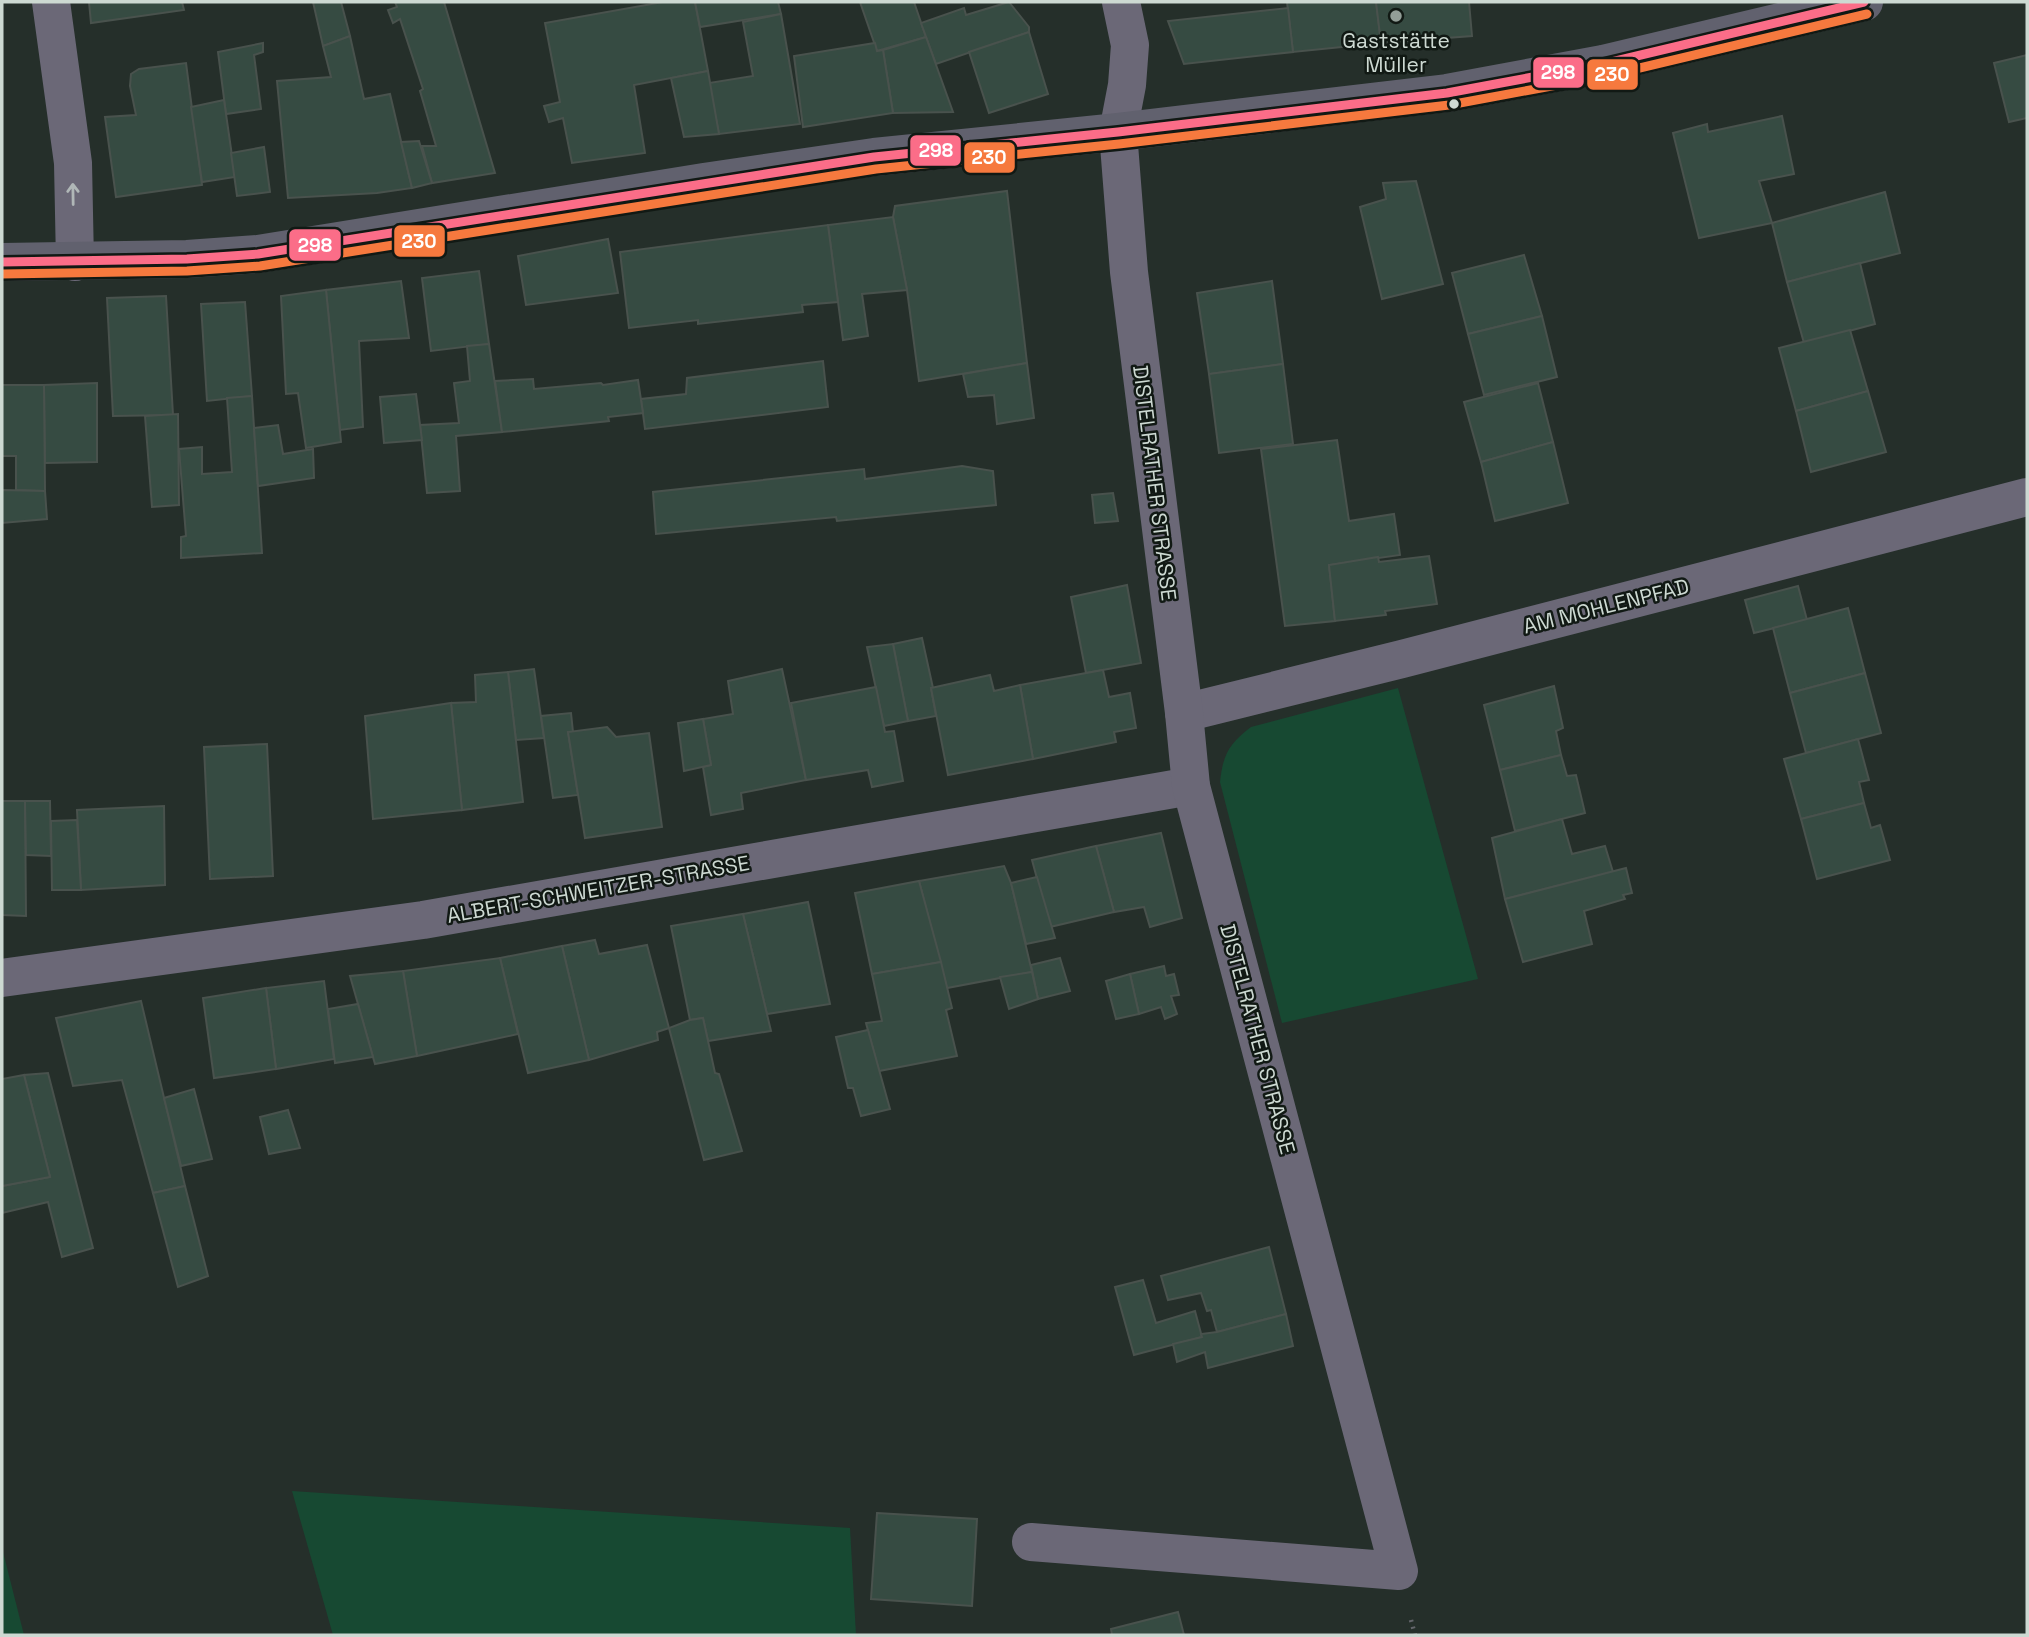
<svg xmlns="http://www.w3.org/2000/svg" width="2029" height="1637" viewBox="0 0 2029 1637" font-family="'Space Grotesk',sans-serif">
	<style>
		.green { fill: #174932 }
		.building { fill: #364b42; stroke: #49524d; stroke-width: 2 }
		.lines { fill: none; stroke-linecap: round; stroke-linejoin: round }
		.path { stroke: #64666b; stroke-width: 4.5; stroke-dasharray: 2 5; stroke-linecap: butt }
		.minor { stroke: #6b6877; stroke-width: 38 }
		.secondary { stroke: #61616e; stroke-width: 38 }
		.bus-1-casing { stroke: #111914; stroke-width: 14 }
		.bus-2-casing { stroke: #111914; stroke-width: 14 }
		.bus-1 { stroke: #fb6d88; stroke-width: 9 }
		.bus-2 { stroke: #f6793e; stroke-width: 9 }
		.oneway { stroke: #b0b7b7 }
		.poi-dot { fill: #929e97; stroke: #111914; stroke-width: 2.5 }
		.bus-dot { fill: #cdd9d2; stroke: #111914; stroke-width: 2.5 }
		.labels { text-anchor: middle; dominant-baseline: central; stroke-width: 5; stroke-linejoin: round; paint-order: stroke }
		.poi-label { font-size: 21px; fill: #cdd9d2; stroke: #111914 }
		.street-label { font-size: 21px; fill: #cdd9d2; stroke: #111914 }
		.line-badge { stroke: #111914; stroke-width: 2.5 }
		.badge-label { font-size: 19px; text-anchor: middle; font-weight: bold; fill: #fff }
	</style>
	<rect width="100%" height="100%" fill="#252f2a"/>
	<g class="green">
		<path d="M1398,688L1478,979L1282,1023L1220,782C1223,754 1229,744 1251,727Z"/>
		<path d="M292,1491L850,1528L856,1635H333Z"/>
		<path d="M2,1548L24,1635H2Z"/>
	</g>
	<g class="building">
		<path d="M89,2H182L184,10L91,23Z"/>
		<path d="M313,2H341L350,36L323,46Z"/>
		<path d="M395,2H444L495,173L432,183L422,146H436L420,91L423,89L400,19L393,23L388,10L397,7Z"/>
		<path d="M663,2H695L708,71L634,85L645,153L572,163L563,118L549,122L544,106L560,102L545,23Z"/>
		<path d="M695,2H778L781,14L700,27Z"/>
		<path d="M860,2H914L926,37L877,51Z"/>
		<path d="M1009,2L1029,27V32L936,64L921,23L964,8L966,15Z"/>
		<path d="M1287,2H1376L1381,43L1293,52Z"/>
		<path d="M1376,2H1469L1472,36L1381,43Z"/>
		<path d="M1288,8L1293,52L1184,64L1168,21Z"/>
		<path d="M781,14L800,124L719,134L709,83L753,76L743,22Z"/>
		<path d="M1029,32L1048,94L989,113L969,52Z"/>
		<path d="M350,36L364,99L390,94L412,188L377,193L288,198L277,81L331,77L323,46Z"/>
		<path d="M926,37L953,112L893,113L883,50Z"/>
		<path d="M263,43V52L254,55L261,109L226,114L218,52Z"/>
		<path d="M875,43L877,51L883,50L893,113L803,127L794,56Z"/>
		<path d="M2027,55V118L2009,122L1994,63Z"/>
		<path d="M186,63L202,185L116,197L105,117L136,115L130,86L131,74L139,69Z"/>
		<path d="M708,71L719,134L684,137L671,78Z"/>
		<path d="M224,100L235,177L202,182L191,107Z"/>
		<path d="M1782,116L1794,174L1759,181L1772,223L1699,238L1673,133L1707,124L1708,132Z"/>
		<path d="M419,141L432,183L412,188L401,142Z"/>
		<path d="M264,147L270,192L237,196L231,153Z"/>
		<path d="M1416,181L1443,284L1382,299L1360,207L1386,199L1383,183Z"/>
		<path d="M1007,191L1027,363L919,381L907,290L893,217L895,206Z"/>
		<path d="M1885,192L1900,253L1787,282L1772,223Z"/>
		<path d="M893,217L907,290L862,294L868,336L843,340L828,225Z"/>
		<path d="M828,225L838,302L802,305L803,312L698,324V320L629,328L620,252Z"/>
		<path d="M608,239L618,293L526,305L518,256Z"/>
		<path d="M1524,255L1542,316L1468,334L1452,273Z"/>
		<path d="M1860,263L1875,324L1804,343L1787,282Z"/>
		<path d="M479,271L489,344L431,351L422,278Z"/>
		<path d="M401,281L409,338L359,341L363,427L340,430L326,290Z"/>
		<path d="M1272,281L1283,364L1209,374L1197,293Z"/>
		<path d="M326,290L341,442L306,448L298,393L286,394L281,296Z"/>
		<path d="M166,296L173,415L113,416L107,298Z"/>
		<path d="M245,302L252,396L207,401L201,304Z"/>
		<path d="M1542,316L1557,377L1484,395L1468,334Z"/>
		<path d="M1850,330L1868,391L1796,411L1779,348Z"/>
		<path d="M489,344L502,432L456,436L460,491L427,493L420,425L459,423L454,383L470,381L467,346Z"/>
		<path d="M823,361L828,407L645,429L641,399L686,394L687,378Z"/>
		<path d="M1027,363L1034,418L997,424L994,395L968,397L963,374Z"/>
		<path d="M1283,364L1293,444L1219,453L1209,374Z"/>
		<path d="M533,379L534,389L601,383L603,385L638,380L643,413L608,417L609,421L502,432L495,381Z"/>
		<path d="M97,383V462L45,463L44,385Z"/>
		<path d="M1538,383L1553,442L1481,462L1464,402Z"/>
		<path d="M2,385H44L45,491L16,490V456H2Z"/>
		<path d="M1868,391L1886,452L1811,472L1796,411Z"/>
		<path d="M416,394L422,440L384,443L380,397Z"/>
		<path d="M252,396L262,553L181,558V537L186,536L179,449L202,447V474L232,472L227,398Z"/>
		<path d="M178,414L179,505L152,507L145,416Z"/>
		<path d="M278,425L283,454L313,449L314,478L258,486L254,428Z"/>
		<path d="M1337,440L1349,521L1394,514L1400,555L1329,565L1335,621L1285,626L1261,449Z"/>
		<path d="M1553,442L1568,503L1495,521L1481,462Z"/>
		<path d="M962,466L993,471L996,505L837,521L836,517L656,534L653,492L864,469L865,479Z"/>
		<path d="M2,490L45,491L47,519L2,523Z"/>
		<path d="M1113,493L1118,521L1095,523L1092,495Z"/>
		<path d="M1429,556L1437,604L1385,611L1386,615L1335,621L1329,565L1378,557L1379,562Z"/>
		<path d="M1127,585L1141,663L1086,673L1071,597Z"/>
		<path d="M1798,586L1807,620L1754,633L1745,600Z"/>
		<path d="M1848,608L1865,673L1790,693L1773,628Z"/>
		<path d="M922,638L933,688H931L936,716L908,721L893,644Z"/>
		<path d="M893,644L908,721L884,726L867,647Z"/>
		<path d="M534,669L544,738L516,740L508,672Z"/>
		<path d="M782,669L806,780L741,793L743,809L711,815L703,767L711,765L703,719L733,714L728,681Z"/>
		<path d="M1103,670L1109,697L1130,693L1136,728L1114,732L1116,742L1033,759L1020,685Z"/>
		<path d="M508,672L523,802L462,810L451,703L476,702L475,675Z"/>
		<path d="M1865,673L1881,733L1806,753L1790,693Z"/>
		<path d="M990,675L994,691L1020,685L1033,759L948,775L931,688Z"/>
		<path d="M1554,686L1563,728L1556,731L1561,755L1500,770L1484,705Z"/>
		<path d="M876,687L885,732L894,731L903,781L872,787L868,770L806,780L791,703Z"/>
		<path d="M451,703L462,810L373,819L365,716Z"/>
		<path d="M571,713L573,732H568L578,795L553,798L541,716Z"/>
		<path d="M703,719L711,765L684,771L678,723Z"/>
		<path d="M607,727L616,737L649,733L662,827L585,838L568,732Z"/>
		<path d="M1858,739L1869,780L1859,782L1864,803L1801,819L1784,759Z"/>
		<path d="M267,744L273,876L210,879L204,747Z"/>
		<path d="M1561,755L1567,776L1576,775L1585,813L1515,831L1500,770Z"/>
		<path d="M2,801H25L26,916L2,915Z"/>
		<path d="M25,801H50L51,856L26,855Z"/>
		<path d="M1864,803L1871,828L1880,825L1890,860L1817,879L1801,819Z"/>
		<path d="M164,806L165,885L81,890L77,810Z"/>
		<path d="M1562,819L1572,854L1605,846L1613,872L1505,899L1492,838Z"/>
		<path d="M77,820L81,890H52L51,821Z"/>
		<path d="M1161,833L1182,918L1150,927L1144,907L1114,912L1096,846Z"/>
		<path d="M1096,846L1114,912L1050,927L1032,860Z"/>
		<path d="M1004,866L1011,883L1032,972L947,988L919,881Z"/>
		<path d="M1626,868L1632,893L1623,895L1625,899L1584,911L1592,944L1523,962L1505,899Z"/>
		<path d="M1037,877L1055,938L1026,944L1011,883Z"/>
		<path d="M919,881L941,962L872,974L855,893Z"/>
		<path d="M808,902L830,1004L767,1014L743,914Z"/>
		<path d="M743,914L771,1031L708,1041L703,1018L690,1020L671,926Z"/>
		<path d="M595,940L599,954L647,945L669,1028L657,1032L658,1040L589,1060L562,946Z"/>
		<path d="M562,946L589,1060L528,1073L500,958Z"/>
		<path d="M500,958L518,1034L417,1056L403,971Z"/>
		<path d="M1060,958L1070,991L1038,999L1031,965Z"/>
		<path d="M941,962L952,1008L946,1010L957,1056L879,1071L866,1023L882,1021L872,974Z"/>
		<path d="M1164,966L1166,976L1174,974L1179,995L1171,996L1177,1014L1165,1019L1161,1007L1139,1014L1130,974Z"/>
		<path d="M403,971L417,1056L375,1064L350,976Z"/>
		<path d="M1032,972L1038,999L1009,1009L1000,977Z"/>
		<path d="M1130,974L1139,1014L1116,1019L1106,981Z"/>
		<path d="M324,981L334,1059L276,1069L266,988Z"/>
		<path d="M266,988L276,1069L214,1078L203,998Z"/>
		<path d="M141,1001L185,1186L153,1193L122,1080L73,1086L56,1018Z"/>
		<path d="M358,1004L373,1057L335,1063L328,1009Z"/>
		<path d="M703,1018L715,1073L719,1074L742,1151L704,1160L669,1028L690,1020Z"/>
		<path d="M868,1030L890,1109L861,1116L853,1088H848L836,1037Z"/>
		<path d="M48,1073L93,1248L62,1257L48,1202L2,1213V1186L50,1177L24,1075Z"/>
		<path d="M24,1075L50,1177L2,1186V1079Z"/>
		<path d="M194,1089L212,1159L181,1166L164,1098Z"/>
		<path d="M288,1110L300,1148L269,1154L260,1117Z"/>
		<path d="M185,1186L208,1276L178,1287L153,1193Z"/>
		<path d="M1269,1247L1286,1314L1217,1332L1211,1310L1207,1311L1201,1293L1168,1300L1161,1276Z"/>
		<path d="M1143,1280L1156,1323L1195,1311L1202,1337L1134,1355L1115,1287Z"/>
		<path d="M1286,1314L1293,1346L1208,1368L1205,1352L1177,1362L1173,1344L1202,1337L1201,1334L1217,1332Z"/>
		<path d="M877,1513L977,1519L972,1606L871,1599Z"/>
		<path d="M1178,1612L1184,1635H1112L1111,1629Z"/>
	</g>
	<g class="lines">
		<path class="path" d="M1411,1620L1415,1635"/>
		<g class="minor">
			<path d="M51,2L73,163L75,262"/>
			<path d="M1184,713L1402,659L2027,497"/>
			<path d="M2,978L423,920L1191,786"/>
			<path d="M1031,1542L1399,1571L1191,786L1184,713L1129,272L1118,132L1127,85L1130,45L1121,2"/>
		</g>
		<path class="secondary" d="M2,262L187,259L258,254L704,182L874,157L1118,132L1447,93L1603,64L1864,2"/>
		<defs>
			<path id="bus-1" d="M2,262L187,259L258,254L874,157L1118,132L1447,93L1603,64L1864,2"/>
			<path id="bus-2" d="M2,274L187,271L260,266L876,169L1119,144L1449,105L1606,76L1867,14"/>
		</defs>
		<use href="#bus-1" class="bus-1-casing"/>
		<use href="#bus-2" class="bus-2-casing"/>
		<use href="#bus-1" class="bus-1"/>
		<use href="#bus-2" class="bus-2"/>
	</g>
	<defs><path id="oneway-shaft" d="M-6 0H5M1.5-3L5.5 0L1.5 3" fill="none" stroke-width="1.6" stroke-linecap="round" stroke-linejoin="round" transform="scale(1.75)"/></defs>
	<use class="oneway" href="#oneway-shaft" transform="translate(73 194) rotate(-91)"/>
	<circle class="poi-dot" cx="1396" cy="16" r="7"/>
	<circle class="bus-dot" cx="1454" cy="104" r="6"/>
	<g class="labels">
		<g class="poi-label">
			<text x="1396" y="40">Gaststätte<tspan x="1396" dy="24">Müller</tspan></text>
		</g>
		<g class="street-label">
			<text transform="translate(1155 483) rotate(83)">DISTELRATHER STRASSE</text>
			<text transform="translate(1606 606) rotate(-14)">AM MOHLENPFAD</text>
			<text transform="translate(598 889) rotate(-10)">ALBERT-SCHWEITZER-STRASSE</text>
			<text transform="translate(1258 1039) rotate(75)">DISTELRATHER STRASSE</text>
		</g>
	</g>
	<g class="line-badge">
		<rect x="1532" y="56" width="53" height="33" rx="7" fill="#fb6d88"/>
		<rect x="1586" y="58" width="53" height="33" rx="7" fill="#f6793e"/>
		<rect x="909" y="134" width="53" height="33" rx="7" fill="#fb6d88"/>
		<rect x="963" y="141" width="53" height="33" rx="7" fill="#f6793e"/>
		<rect x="393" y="224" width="53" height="34" rx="7" fill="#f6793e"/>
		<rect x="288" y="228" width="54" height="34" rx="7" fill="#fb6d88"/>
	</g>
	<g class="badge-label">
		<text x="1558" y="79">298</text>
		<text x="1612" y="81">230</text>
		<text x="936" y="157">298</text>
		<text x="989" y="164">230</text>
		<text x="419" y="248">230</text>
		<text x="315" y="252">298</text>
	</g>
	<rect width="2029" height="1637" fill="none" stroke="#cdd9d2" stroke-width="7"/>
</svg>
